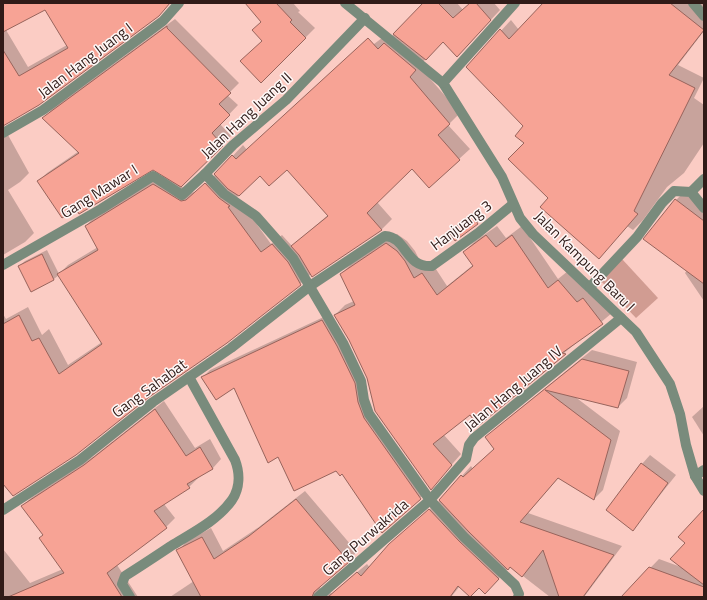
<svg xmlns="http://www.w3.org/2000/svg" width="707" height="600" viewBox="0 0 707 600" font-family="'Titillium Web',sans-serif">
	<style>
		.green { fill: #d19c92 }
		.shadow { fill: #0003; fill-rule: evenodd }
		.building { fill: #f7a395; stroke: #98645c }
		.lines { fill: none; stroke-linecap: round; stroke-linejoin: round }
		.minor { stroke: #798b7c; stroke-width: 10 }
		.labels { text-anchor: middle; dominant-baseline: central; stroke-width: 3; stroke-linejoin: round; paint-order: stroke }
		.street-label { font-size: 15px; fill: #301b18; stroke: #fef8f7 }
	</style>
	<rect width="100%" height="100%" fill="#fbccc4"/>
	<path class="green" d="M622,259L658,298L636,318L600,280Z"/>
	<g class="shadow">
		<path d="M3,3H170L158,15L3,126ZM46,8L67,45L28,67L6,30Z"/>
		<path d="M246,3H293L300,11L298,12L315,28L261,82L262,22Z"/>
		<path d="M425,3H457L463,10L470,3H494L500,10L457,56L443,41L419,66L460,113L448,125L470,149L459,159L412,168L377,202L392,219L382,229L312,276L311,274L300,284L227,342L149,396L13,495L3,484V314L6,319L28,307L42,335L49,329L68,365L102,342L59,275L54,279L19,266L25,261L47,250L59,274L68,265L98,247L86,226L95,216L163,175L153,168L76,207L39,181L47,173L79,151L44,118L52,109L175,19L239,83L227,95L238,105L220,124L231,136L181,186L191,193L197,191L215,175L243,145L247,150L358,56L386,35L389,39ZM287,168L328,215L292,246L282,235L271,244L237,197L260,175Z"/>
		<path d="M544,3H704V31L678,65L704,78L694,98L704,105V143L684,173L667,187L643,220L633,230L627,226L549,198L525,143L524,126L468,67L511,20L519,30Z"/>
		<path d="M3,126L29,173L20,182L8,190L34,233L25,242L3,255Z"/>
		<path d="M685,191L704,205V301L685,273L687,270L676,200Z"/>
		<path d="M477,211L483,218L455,240L450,232Z"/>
		<path d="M497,226L506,238L522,226L558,279L568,271L588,293L594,288L612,313L478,425L470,414L443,434L461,454L440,478L368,378L350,339L335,315L345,305L354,301L341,274L351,264L397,234L407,241L415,251L424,269L432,263L447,286L473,265L464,252L474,242Z"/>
		<path d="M330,314L371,410L428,491L382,531L342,473L278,455L235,386L203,377L210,370Z"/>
		<path d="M592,350L637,362L627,398L618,407L574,396L620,431L603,490L594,499L559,477L528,513L622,546L584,597H550L510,566L494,584L479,587L460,586L451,597H170L194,581L178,551L186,542L211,528L223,551L259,527L305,491L357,552L322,584L320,588L325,594L332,593L367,564L370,568L400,535L439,501L471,466L473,469L495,448L487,437L496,428Z"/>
		<path d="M164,401L195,448L210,439L221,459L213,468L197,477L198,478L189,487L164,504L175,518L166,527L117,565L138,597H3V549L30,583L63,569L44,535L22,506L31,498L94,456Z"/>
		<path d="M704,406V436L692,417Z"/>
		<path d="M650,455L676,475L633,529L607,510L642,464Z"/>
		<path d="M704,511V594L701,597H622L659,559L681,567L686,543Z"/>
	</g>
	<g class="building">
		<path d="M3,3H170L159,16L39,105L3,126V50L19,76L68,48L45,10L3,32Z"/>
		<path d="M245,3H276L292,20L290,22L306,38L261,83L240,61L262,41L252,30L261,22Z"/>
		<path d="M423,3H438L453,18L470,3H476L491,20L457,57L443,42L426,60L393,34Z"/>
		<path d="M543,3H670L704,30L669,75L695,88L634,211L638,214L599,259L540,207L548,198L508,159L524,143L515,136L523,126L466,67L500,29L509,39Z"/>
		<path d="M167,26V28L231,93L219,104L230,115L212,133L223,146L181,187L153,170L79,214L76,209L62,218L37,181L79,153L42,118Z"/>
		<path d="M368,38L378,49L384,43L416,70L410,77L450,124L438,135L460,160L429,188L412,169L367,213L382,230L312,277L299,255L291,246L328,216L287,170L269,186L260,176L239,196L228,189L214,174L232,155L236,159Z"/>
		<path d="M205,183L219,198L230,206L228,207L261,252L272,244L288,262L301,285L227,343L149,397L76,455L13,496L3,484V324L19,315L32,341L39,338L59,374L102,344L57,274L98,250L85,226L153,184L181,201L186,200Z"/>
		<path d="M675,199L704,221V284L643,239Z"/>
		<path d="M472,215L478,224L455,241L449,232Z"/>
		<path d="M486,235L496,247L512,235L548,288L558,280L577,302L583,298L603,324L562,353L566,354L478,426L470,415L433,444L452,465L431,490L375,411L367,378L349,340L334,315L355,305L340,274L386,243L397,251L405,261L414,278L422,273L437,295L473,266L463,252Z"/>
		<path d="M42,254L54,280L31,292L18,266Z"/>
		<path d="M322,320L337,346L355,383L358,402L364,418L421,499L382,533L342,474L340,476L336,471L294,491L278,457L268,463L234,388L216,400L201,377Z"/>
		<path d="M582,359L629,371L618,408L545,390L611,440L594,500L558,478L520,522L614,555L583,597H559L543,550L522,577L510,567L508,570L469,532L439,500L461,475L463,477L494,449L485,437Z"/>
		<path d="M155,409L186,456L200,447L213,469L187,484L190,488L154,511L167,528L107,573L122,597H8L64,573L39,538L43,535L21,506L84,465Z"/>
		<path d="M641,463L668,483L633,531L606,510Z"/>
		<path d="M296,499L349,562L314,592L312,597H201L176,550L202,537L214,559L249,536Z"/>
		<path d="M429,509L459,541L499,579L485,594L479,588L470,597L458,586L450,597H328L357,572L361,576L389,544Z"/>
		<path d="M704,509V585L670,559L685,543L678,537Z"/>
		<path d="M649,567L704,587V597H621Z"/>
	</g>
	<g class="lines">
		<g class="minor">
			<path d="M345,3L443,83L502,177L520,218L533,234L636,332L670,384L680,414L686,445L695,476L704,491"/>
			<path d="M693,3L704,16"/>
			<path d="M443,83L515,3"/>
			<path d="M3,133L43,110L163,21L179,3"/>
			<path d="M691,192L704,179"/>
			<path d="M3,265L101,209L153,176L182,195L205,174"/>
			<path d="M590,287L637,237L662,203L674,191L691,192L704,208"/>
			<path d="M695,476L704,470"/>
			<path d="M3,510L80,460L153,402L231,348L310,286L385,236C407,237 405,268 432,266L478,233L513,204"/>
			<path d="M130,597L122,584L125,576C141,566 156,556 171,546C192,533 217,521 232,500C240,488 240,473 235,460L189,377"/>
			<path d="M318,597L430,500L369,414L364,400L361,381L343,343L293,258L256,216L224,194L205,174L233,145L286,100L365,18"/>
			<path d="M518,597L519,594L515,585L464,537L430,500L466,459L469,445L474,438L621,318"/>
		</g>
	</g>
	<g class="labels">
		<g class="street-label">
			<text transform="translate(85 60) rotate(-37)">Jalan Hang Juang I</text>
			<text transform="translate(246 115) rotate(-43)">Jalan Hang Juang II</text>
			<text transform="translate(99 191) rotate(-32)">Gang Mawar I</text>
			<text transform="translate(461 225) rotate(-37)">Hanjuang 3</text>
			<text transform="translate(585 261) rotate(45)">Jalan Kampung Baru I</text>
			<text transform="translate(149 388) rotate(-36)">Gang Sahabat</text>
			<text transform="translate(513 388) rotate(-40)">Jalan Hang Juang IV</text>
			<text transform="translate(365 537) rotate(-41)">Gang Purwakrida</text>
		</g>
	</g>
	<rect width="707" height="600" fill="none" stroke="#301b18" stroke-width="8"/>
</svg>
